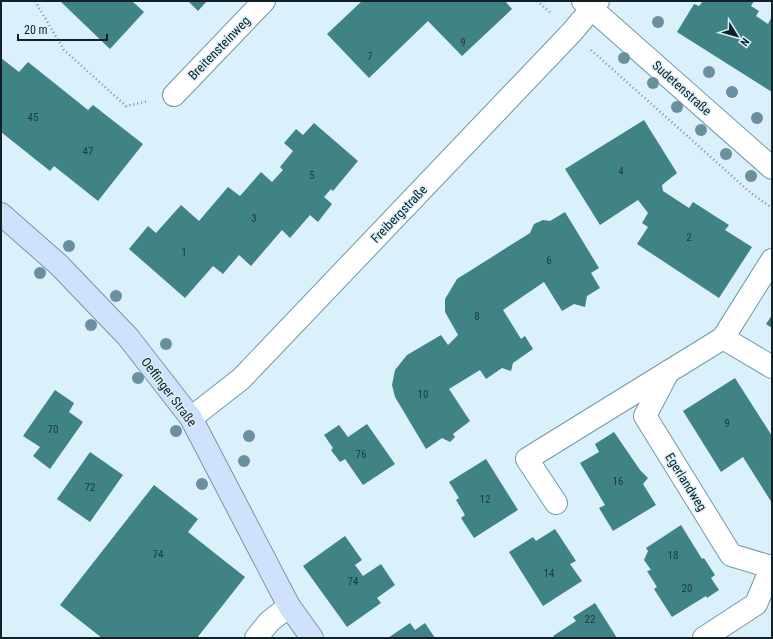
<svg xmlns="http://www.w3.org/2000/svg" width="773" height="639" viewBox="0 0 773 639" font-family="'Roboto Condensed',sans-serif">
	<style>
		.building { fill: #3f8386 }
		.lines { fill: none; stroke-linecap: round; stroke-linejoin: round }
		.street-casing { stroke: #7498a8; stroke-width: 24 }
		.secondary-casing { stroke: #7498a8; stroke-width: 24 }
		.path { stroke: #7d9099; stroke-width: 2.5; stroke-dasharray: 1 3; stroke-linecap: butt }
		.street { stroke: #fff; stroke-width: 22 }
		.secondary { stroke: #d0e1fc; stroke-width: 22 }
		.tree { fill: #6a8f9e }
		.labels { text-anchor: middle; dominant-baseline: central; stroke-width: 3; stroke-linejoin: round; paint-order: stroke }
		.number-label { font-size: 11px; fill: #1d3a3f }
		.street-label { font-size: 13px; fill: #122127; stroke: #daf0fb }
	</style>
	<rect width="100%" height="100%" fill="#daf0fb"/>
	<g class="building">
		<path d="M60,1H132L144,12L110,49Z"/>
		<path d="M188,1H207L198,11Z"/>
		<path d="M362,1H505L512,9L462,56L428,21L369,78L327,34Z"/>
		<path d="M703,1H754L751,6L759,11L756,16L768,24L771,18L772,19V92L677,32L694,4L699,6Z"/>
		<path d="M1,58L19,72L28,62L88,110L93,105L143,144L98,201L54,166L50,171L1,132Z"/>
		<path d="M644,120L677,173L662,185L663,191L689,208L693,202L729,225L725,230L752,247L719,298L637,244L648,227L642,223L648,213L638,200L600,225L565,169Z"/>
		<path d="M314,123L358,161L333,191L331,189L324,197L332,204L318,222L310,215L290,238L282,230L251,266L239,255L223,274L213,266L185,298L129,249L148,226L156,233L181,205L199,221L228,187L240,196L261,172L272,182L283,170L280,167L293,151L284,143L296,129L303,135Z"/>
		<path d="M565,212L599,268L591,273L600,288L587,296L585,307L574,304L562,311L544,282L503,310L521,339L525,336L533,349L513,363L511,371L502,368L486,379L480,370L449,389L470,421L453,434L455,437L450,442L442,438L426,449L395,397L392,385L395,370L407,355L441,335L448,345L458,335L445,312V299L457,279L530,233L534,224L543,220L550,221Z"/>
		<path d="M772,315V328L766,324Z"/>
		<path d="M735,378L772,436V503L743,457L721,472L683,411Z"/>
		<path d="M55,390L74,403L69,412L83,422L50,469L33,456L40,447L23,436Z"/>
		<path d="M367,424L395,464L363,485L345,459L340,462L331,450L333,448L324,435L339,425L348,437Z"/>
		<path d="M614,432L640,470L648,478L643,484L656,505L613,531L599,508L605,505L580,463L599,452L595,444Z"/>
		<path d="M90,452L123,475L90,522L57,499Z"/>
		<path d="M486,459L518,510L474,538L461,518L465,515L456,500L459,498L449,482Z"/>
		<path d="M154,485L198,519L188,532L245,577L197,638H102L60,605Z"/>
		<path d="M681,525L702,559L704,558L715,575L711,578L719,590L707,598L706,596L672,617L654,589L657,587L647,571L651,570L644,560L648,551L646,548Z"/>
		<path d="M555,529L576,561L570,564L582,581L543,606L509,552L533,537L536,541Z"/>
		<path d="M345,536L362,560L355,565L363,576L381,564L395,585L377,598L381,603L347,627L303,566Z"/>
		<path d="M595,603L617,638H554L553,636L576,621L573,617Z"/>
		<path d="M410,623L415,630L425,623L435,638H388Z"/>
	</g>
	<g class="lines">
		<defs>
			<g id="street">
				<path d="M583,1L772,168"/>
				<path d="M174,95L264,1"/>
				<path d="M723,338L772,367"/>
				<path d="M668,372L645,416L731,555L771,567"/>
				<path d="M191,418L241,379L572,32L598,1"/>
				<path d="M556,503L527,459L723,338L772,260"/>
				<path d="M256,638L269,622L289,606"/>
				<path d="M704,638L756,604L772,566"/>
			</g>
			<path id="secondary" d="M1,214L59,265L128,337L191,418L289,606L312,638"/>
		</defs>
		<use href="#street" class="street-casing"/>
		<use href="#secondary" class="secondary-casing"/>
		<g class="path">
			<path d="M35,1L64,50L126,106L149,101"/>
			<path d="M537,1L552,14"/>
			<path d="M591,50L751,193L772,208"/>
		</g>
		<use href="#street" class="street"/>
		<use href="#secondary" class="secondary"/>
	</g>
	<g class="tree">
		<circle cx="658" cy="22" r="6"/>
		<circle cx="624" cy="58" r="6"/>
		<circle cx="709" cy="72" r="6"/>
		<circle cx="653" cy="83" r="6"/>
		<circle cx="732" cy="92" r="6"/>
		<circle cx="677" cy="107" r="6"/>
		<circle cx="757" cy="118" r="6"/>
		<circle cx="701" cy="130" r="6"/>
		<circle cx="726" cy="154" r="6"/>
		<circle cx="751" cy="176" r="6"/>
		<circle cx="69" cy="246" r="6"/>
		<circle cx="40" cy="273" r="6"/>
		<circle cx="116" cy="296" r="6"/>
		<circle cx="91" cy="325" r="6"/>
		<circle cx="166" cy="344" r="6"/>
		<circle cx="138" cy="378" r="6"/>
		<circle cx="176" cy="431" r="6"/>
		<circle cx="249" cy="436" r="6"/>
		<circle cx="244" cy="461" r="6"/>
		<circle cx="202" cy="484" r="6"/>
	</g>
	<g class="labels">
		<g class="number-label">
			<text x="463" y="42">9</text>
			<text x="370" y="56">7</text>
			<text x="33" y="117">45</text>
			<text x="88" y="151">47</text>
			<text x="621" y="171">4</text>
			<text x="312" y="175">5</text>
			<text x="254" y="218">3</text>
			<text x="689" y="237">2</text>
			<text x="184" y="252">1</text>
			<text x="549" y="260">6</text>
			<text x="477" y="316">8</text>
			<text x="423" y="394">10</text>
			<text x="727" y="423">9</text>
			<text x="53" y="429">70</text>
			<text x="361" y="454">76</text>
			<text x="618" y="481">16</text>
			<text x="90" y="487">72</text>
			<text x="485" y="499">12</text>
			<text x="158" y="554">74</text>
			<text x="673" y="555">18</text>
			<text x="549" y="573">14</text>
			<text x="353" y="581">74</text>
			<text x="687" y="588">20</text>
			<text x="590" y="619">22</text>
		</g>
		<g class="street-label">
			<text transform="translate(219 48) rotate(-46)">Breitensteinweg</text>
			<text transform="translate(682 88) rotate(42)">Sudetenstraße</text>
			<text transform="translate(399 214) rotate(-46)">Freibergstraße</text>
			<text transform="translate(169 392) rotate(53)">Oeffinger Straße</text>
			<text transform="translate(686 482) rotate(58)">Egerlandweg</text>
		</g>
	</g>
	<rect width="773" height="639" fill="none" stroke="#122127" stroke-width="4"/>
	<g transform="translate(737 36) rotate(127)" stroke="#daf0fb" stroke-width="3" paint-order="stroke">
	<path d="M0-3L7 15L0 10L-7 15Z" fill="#122127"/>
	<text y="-6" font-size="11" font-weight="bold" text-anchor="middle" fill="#122127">N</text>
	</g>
	<path d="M18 34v6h89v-6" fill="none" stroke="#122127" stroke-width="2"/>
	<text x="24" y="34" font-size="12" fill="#122127" stroke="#daf0fb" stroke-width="3" paint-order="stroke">20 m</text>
</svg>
